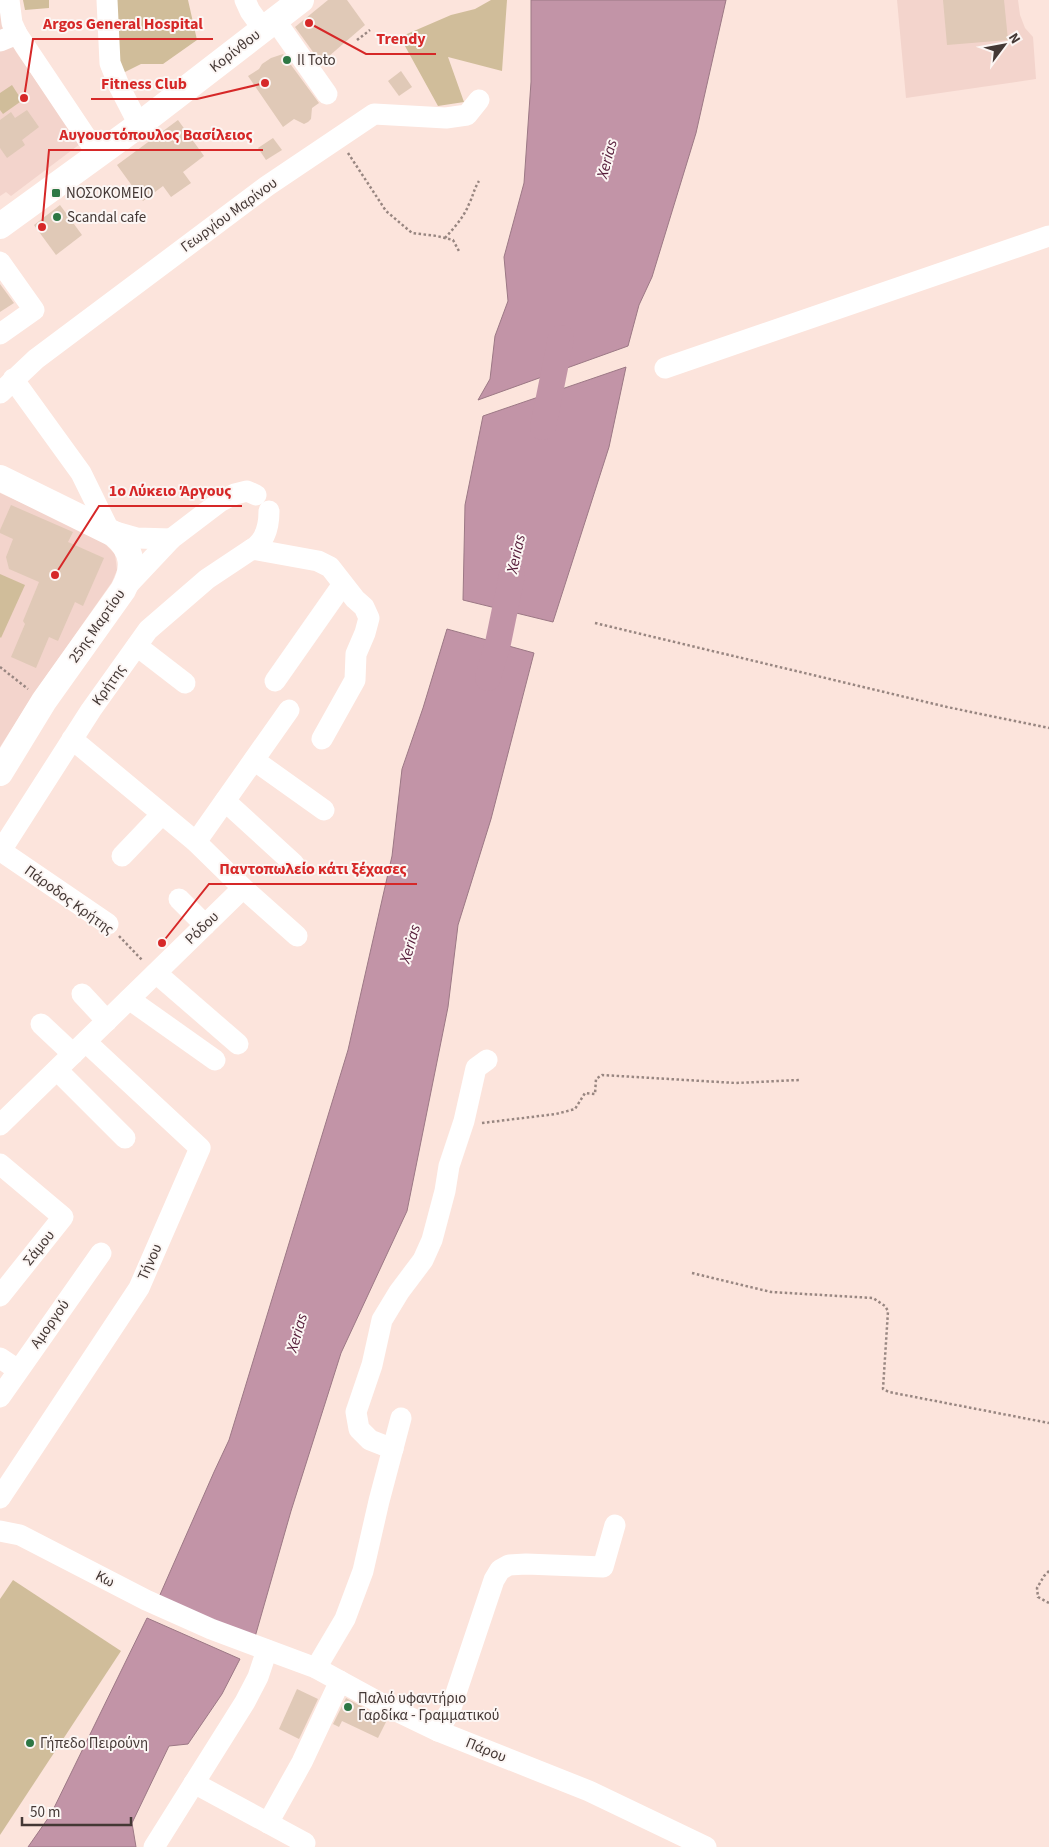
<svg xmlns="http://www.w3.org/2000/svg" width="1049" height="1847" viewBox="0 0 1049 1847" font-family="'Source Sans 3',sans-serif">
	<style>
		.built { fill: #f3d4cc }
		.green { fill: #d0bd9a }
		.water { fill: #c294a7; stroke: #9c7885 }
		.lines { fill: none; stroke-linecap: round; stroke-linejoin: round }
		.river { stroke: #c294a7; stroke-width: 26 }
		.building { fill: #e0c9b7 }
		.path { stroke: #988681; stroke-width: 2.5; stroke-dasharray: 2.5 2.5; stroke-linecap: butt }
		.minor { stroke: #fff; stroke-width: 21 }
		.major { stroke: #fff; stroke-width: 26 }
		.poi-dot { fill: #2d7744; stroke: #fcf6f4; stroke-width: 2 }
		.labels { text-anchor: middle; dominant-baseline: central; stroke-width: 4; stroke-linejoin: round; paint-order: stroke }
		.street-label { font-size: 15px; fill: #443835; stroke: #fcf6f4 }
		.poi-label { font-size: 15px; fill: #443835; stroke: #fcf6f4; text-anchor: start }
		.water-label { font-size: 16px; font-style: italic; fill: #561d3a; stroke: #fcf6f4 }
		.leader { fill: none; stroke: #d62828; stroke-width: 2 }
		.callout-dot { fill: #d62828; stroke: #fcf6f4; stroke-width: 2 }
		.callout-label { font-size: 16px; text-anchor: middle; font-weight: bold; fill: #d62828; stroke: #fcf6f4; stroke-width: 4; stroke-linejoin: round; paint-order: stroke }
	</style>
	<rect width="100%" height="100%" fill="#fce4dc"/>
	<g class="built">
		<path d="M897,0H1018L1020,15L1025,28L1033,37L1036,79L906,98Z"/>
		<path d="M0,2L6,29L16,52L80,144L11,196L6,192L0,196Z"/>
		<path d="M0,493L84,531L103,542L115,554L117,570L112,582L35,692L0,747Z"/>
	</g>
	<g class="green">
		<path d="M23,0H49V8L25,10Z"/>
		<path d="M111,0H188L197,40L163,64H141L119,75Z"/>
		<path d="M491,0H507L502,71L448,57L464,102L438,106L400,37L451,15L475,9Z"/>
		<path d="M12,85L21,99L20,102L3,114L0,110V93Z"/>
		<path d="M0,574L25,585L1,638L0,637Z"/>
		<path d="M13,1580L121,1651L0,1835V1599Z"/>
	</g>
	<g class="water">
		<path d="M531,0H726L696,133L652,277L639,305L628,346L478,400L490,379L495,336L508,301L504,257L524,183L531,82Z"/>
		<path d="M626,367L609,447L553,622L463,600L465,505L483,416Z"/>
		<path d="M447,629L534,653L491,819L458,925L448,1007L407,1211L341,1353L291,1511L255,1637L159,1597L214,1472L229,1440L348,1050L392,856L402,769L423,708Z"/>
		<path d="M147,1618L240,1659L222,1694L188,1744L169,1746L132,1823L136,1847H28L51,1814Z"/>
	</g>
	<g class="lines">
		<g class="river">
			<path d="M543,427L561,338"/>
			<path d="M488,678L498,643L512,575"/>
		</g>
	</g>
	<g class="building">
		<path d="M328,0H347L365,25L321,63L295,27Z"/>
		<path d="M943,0H1004L1008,40L947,45Z"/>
		<path d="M283,54L319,103L312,108L311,119L308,122L304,124L294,119L283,127L248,76L259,69L262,64L271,58Z"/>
		<path d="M401,71L412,87L399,96L388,81Z"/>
		<path d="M27,110L39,127L22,140L25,145L7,158L0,148V120L11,112L15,118Z"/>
		<path d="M178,120L204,156L183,172L191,183L171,197L163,186L143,201L117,165Z"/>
		<path d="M273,138L282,150L266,160L258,148Z"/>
		<path d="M60,205L82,235L56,255L34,225Z"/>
		<path d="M0,284L14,303L0,312Z"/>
		<path d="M11,505L73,532L68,542L104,558L83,606L75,602L58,641L49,637L36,668L11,657L25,624L23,621L39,582L9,569L6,557L13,539L0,533V530Z"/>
		<path d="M297,1689L318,1699L299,1739L279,1729Z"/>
		<path d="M346,1698L387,1720L378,1738L342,1721L339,1727L333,1724Z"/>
	</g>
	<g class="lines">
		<g class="path">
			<path d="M357,40L370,30"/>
			<path d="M348,153L386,211L412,233L437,236L453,240L460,253"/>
			<path d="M445,238C454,228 464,217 469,204C473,196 474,189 479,181"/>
			<path d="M595,623L947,707L1049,728"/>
			<path d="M0,667L28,689"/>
			<path d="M119,936L143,961"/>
			<path d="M482,1123L556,1114L575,1109L585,1093L595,1094L596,1079L602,1075L736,1083L799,1080"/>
			<path d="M692,1273L771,1292L873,1298L885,1306L888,1311L883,1389L889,1392L1049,1423"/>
			<path d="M1049,1571L1044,1576L1037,1588L1038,1597L1049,1603"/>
		</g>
		<g class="minor">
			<path d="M9,0L12,23L17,34L98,155"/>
			<path d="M107,0L110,63L120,88L139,125"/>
			<path d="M245,0L250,11L263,29"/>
			<path d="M275,20L327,94"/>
			<path d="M0,41L17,34"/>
			<path d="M0,262L34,310L0,334"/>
			<path d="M665,368L1049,236"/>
			<path d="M13,379L81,473L109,530L137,538L171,539"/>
			<path d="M0,393L36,359L267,186L374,114L446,118L467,115L479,100"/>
			<path d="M252,549C266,541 269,526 269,511"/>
			<path d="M123,590L171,539L221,501L235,494L247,491L256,495"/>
			<path d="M137,646L185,683"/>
			<path d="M275,681L343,584"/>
			<path d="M72,739L196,842L243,888L297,936"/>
			<path d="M254,760L324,810"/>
			<path d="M225,801L294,864"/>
			<path d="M196,842L289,710"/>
			<path d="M1,851L108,924"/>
			<path d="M0,852L91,710L148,630L207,579L252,549L318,561L330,567L355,599L364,607L369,618L365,633L356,654L355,680L322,739"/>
			<path d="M122,856L162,814"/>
			<path d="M179,899L205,925"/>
			<path d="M156,973L238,1044"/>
			<path d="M82,994L107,1021"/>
			<path d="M129,999L215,1060"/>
			<path d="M41,1024L73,1054"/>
			<path d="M57,1070L125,1138"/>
			<path d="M0,1125L243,888"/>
			<path d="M0,1164L63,1217L0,1296"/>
			<path d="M0,1358L18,1370"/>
			<path d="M0,1397L101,1253"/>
			<path d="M393,1449L370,1440L359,1429L356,1412L372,1365L382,1320L399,1292L423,1260L432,1240L445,1191L449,1166L464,1121L476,1068L487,1060"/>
			<path d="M0,1498L139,1288L200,1148L86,1042"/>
			<path d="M0,1531L20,1535L146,1600L211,1629L316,1668L382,1704L438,1731L589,1791L706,1847"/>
			<path d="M316,1668L345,1619L363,1571L379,1501L401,1418"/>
			<path d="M438,1731L450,1711L494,1580L500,1570L509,1565L526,1564L603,1567L615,1525"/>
			<path d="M194,1783L305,1843"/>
			<path d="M268,1823L302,1762L340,1681"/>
			<path d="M154,1847L245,1702L258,1677L267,1650"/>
		</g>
		<g class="major">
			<path d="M0,226L139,125L301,0"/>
			<path d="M0,478L114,534C134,551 135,568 123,590L44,701L0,773"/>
		</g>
	</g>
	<g class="poi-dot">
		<circle cx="287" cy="60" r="5"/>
		<rect x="51" y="188" width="10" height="10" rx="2.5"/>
		<circle cx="57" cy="217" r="5"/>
		<circle cx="348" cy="1707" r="5"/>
		<circle cx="30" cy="1743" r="5"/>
	</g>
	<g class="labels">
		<g class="street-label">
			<text transform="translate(235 51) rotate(-38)">Κορίνθου</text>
			<text transform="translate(229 215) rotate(-36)">Γεωργίου Μαρίνου</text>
			<text transform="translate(97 626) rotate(-55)">25ης Μαρτίου</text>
			<text transform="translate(109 685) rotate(-55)">Κρήτης</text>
			<text transform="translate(69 900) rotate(36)">Πάροδος Κρήτης</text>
			<text transform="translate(202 928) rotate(-44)">Ρόδου</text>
			<text transform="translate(39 1248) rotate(-51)">Σάμου</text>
			<text transform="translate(150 1262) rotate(-66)">Τήνου</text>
			<text transform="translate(50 1324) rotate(-55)">Αμοργού</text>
			<text transform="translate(105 1579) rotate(27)">Κω</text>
			<text transform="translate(486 1750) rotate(22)">Πάρου</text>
		</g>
		<g class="poi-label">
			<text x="297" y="60">Il Toto</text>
			<text x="66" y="193">ΝΟΣΟΚΟΜΕΙΟ</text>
			<text x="67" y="217">Scandal cafe</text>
			<text x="358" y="1698">Παλιό υφαντήριο<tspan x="358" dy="17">Γαρδίκα - Γραμματικού</tspan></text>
			<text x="40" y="1743">Γήπεδο Πειρούνη</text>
		</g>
		<g class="water-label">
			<text transform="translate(607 159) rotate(-75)">Xerias</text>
			<text transform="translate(516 554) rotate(-78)">Xerias</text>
			<text transform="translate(410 944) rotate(-74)">Xerias</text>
			<text transform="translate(297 1333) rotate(-74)">Xerias</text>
		</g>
	</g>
	<path class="leader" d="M24 98L33 39H213M309 23L366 54H436M265 83L197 99H91M42 227L49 150H263M55 575L99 506H242M162 943L209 884H417"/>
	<g class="callout-dot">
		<circle cx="24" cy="98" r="5"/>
		<circle cx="309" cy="23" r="5"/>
		<circle cx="265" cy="83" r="5"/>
		<circle cx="42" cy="227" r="5"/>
		<circle cx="55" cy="575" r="5"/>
		<circle cx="162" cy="943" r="5"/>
	</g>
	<g class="callout-label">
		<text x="123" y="29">Argos General Hospital</text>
		<text x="401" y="44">Trendy</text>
		<text x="144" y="89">Fitness Club</text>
		<text x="156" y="140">Αυγουστόπουλος Βασίλειος</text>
		<text x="170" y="496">1ο Λύκειο Άργους</text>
		<text x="313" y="874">Παντοπωλείο κάτι ξέχασες</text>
	</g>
	<g transform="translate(1004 45) rotate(58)" stroke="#fcf6f4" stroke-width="4" paint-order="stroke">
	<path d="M0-4L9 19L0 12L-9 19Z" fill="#443835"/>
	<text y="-8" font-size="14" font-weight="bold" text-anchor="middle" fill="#443835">N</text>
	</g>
	<path d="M22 1817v8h109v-8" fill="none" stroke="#443835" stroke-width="2.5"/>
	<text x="30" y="1817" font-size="15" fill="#443835" stroke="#fcf6f4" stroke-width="4" paint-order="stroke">50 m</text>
</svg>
